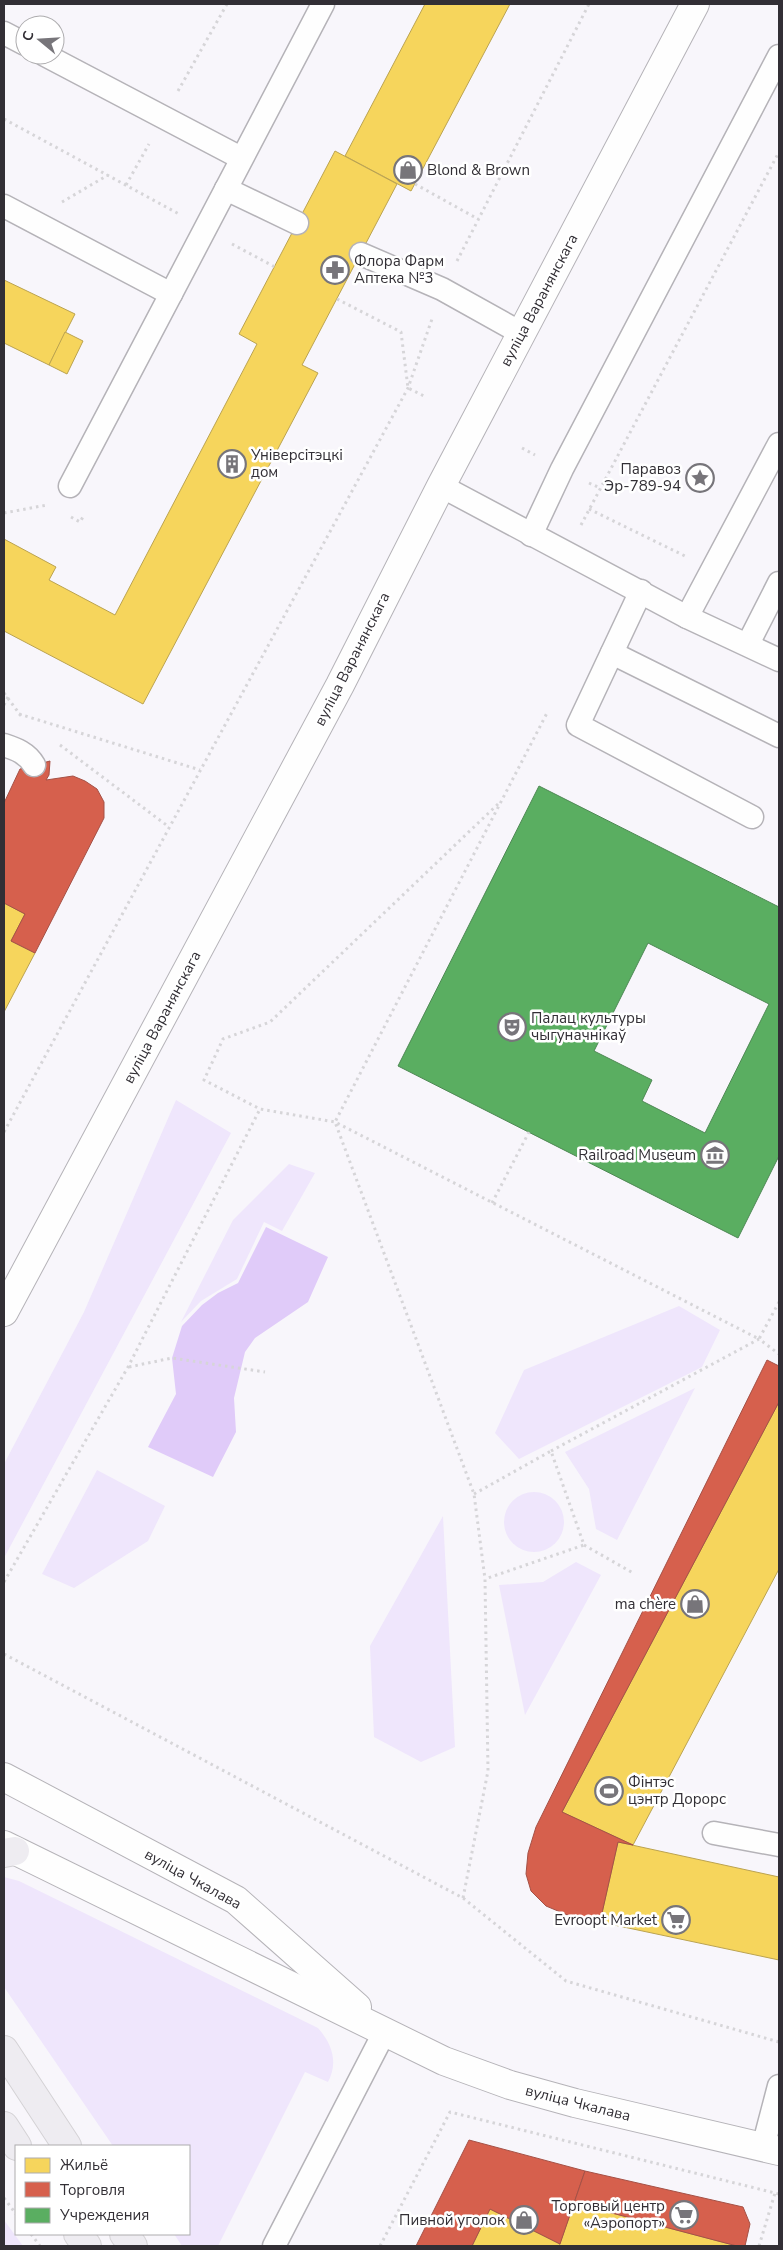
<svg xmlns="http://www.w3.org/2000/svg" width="783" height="2250" viewBox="0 0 783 2250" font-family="'Nunito Sans',sans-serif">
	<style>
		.green { fill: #efe6fc }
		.water { fill: #e0cbf9 }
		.homes { fill: #f6d55c; stroke: #bba350 }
		.shops { fill: #d6604d; stroke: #a55146 }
		.public { fill: #5aae61; stroke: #4e8854; fill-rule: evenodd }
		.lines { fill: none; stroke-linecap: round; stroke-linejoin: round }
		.service-casing { stroke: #b5b3b8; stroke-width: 25 }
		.secondary-casing { stroke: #b5b3b8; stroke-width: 30 }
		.primary-casing { stroke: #d4d2d5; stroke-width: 30 }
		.path { stroke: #d6d5d8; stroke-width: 3; stroke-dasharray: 2.5 4; stroke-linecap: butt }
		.service { stroke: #fefefe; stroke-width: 22 }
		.secondary { stroke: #fefefe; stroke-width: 28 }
		.primary { stroke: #eeecf1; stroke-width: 28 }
		.labels { text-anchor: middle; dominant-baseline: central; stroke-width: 5; stroke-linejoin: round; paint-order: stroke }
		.poi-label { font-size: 15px; fill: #322f35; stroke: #fff; text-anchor: end }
		.street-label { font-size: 15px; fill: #322f35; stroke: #fff }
	</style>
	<rect width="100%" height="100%" fill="#f8f6fb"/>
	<g class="green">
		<path d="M176,1100L231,1133L4,1558V1464L84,1312Z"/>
		<path d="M289,1164L315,1173L282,1231L264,1222L237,1279L201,1301L181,1322L233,1220Z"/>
		<path d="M679,1306L720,1330L702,1367L519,1459L495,1433L524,1370Z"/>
		<path d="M695,1388L617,1540L596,1529L589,1489L565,1452Z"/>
		<path d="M97,1470L165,1506L148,1541L74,1588L42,1574Z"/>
		<circle cx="534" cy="1522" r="30"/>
		<path d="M443,1516L455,1747L421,1762L374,1737L370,1646Z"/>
		<path d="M576,1562L601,1575L525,1715L499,1585L543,1582Z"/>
		<path d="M4,1877L19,1881L318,2028C333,2045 338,2063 328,2082L305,2072L218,2246H182L174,2234H189V2146H113L4,1987Z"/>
		<path d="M4,2220L23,2246H4Z"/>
	</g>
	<path class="water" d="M266,1227L328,1257L308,1302L255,1338L245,1352L234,1398L236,1432L213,1477L148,1447L176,1394L172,1358L182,1326L202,1305L218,1293L238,1283Z"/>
	<g class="homes">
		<path d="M425,4H510L411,191L345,156Z"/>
		<path d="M335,151L397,184L302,365L318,373L143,704L4,631V539L56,567L49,580L115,615L257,344L239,334Z"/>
		<path d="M4,280L75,314L49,365L4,343Z"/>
		<path d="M65,332L83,341L67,374L49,365Z"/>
		<path d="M4,903L25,914L11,941L35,953L4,1012Z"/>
		<path d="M779,1402V1569L633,1845L562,1812Z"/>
		<path d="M618,1842L779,1877V1960L600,1922Z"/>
		<path d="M574,2203L737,2246H559Z"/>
		<path d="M490,2209L560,2244L559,2246H472Z"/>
	</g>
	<g class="shops">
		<path d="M50,761L49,775L46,780L73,776L85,781L97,789L104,802V818L35,953L11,941L25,914L4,903V803L20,769Z"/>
		<path d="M767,1360L779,1366V1402L562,1812L633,1845L618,1842L600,1922L570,1916L546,1906L531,1891L526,1874L528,1853L536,1827Z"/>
		<path d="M469,2140L585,2171L560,2244L490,2209L472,2246H416Z"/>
		<path d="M585,2171L743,2207L750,2224L745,2246H737L574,2203Z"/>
	</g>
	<path class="public" d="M539,786L779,907V1156L738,1238L398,1066ZM648,943L769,1004L705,1133L642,1101L652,1080L594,1051Z"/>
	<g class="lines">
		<defs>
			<g id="service">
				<path d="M4,33L25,44"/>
				<path d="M45,55L241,158"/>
				<path d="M226,189L297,223"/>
				<path d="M4,206L171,294L70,486"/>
				<path d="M361,254L442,289L521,333"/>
				<path d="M171,294L323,4"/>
				<path d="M441,486L687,617L779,660"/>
				<path d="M531,535L562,469L779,56"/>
				<path d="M641,591L578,725L752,817"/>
				<path d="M687,617L779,444"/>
				<path d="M748,644L779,583"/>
				<path d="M612,653L779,736"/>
				<path d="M4,745C16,749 27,753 34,765"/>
				<path d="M714,1833L779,1845"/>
				<path d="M763,2147L779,2086"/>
				<path d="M274,2246L385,2031"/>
			</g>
			<g id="secondary">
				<path d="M4,1312L340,685L441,486L695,4"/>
				<path d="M4,1777L236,1900L357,2007"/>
				<path d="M4,1845L444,2061L510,2085L575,2103L779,2151"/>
			</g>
			<g id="primary">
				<path d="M4,1853L15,1851"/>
				<path d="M4,2050L67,2146"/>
				<path d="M4,2126L17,2146"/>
				<path d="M78,2234L87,2246"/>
				<path d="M124,2234L133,2246"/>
			</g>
		</defs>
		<use href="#service" class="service-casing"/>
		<use href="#secondary" class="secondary-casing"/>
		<use href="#primary" class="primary-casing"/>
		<g class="path">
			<path d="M178,91L227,4"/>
			<path d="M4,119L179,214"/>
			<path d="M415,184L478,219"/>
			<path d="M126,185L149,144"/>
			<path d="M62,202L108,175"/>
			<path d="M232,244L275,267"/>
			<path d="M457,261L589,4"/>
			<path d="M337,299L401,332L408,388L426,397"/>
			<path d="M522,448L535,455"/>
			<path d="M589,483L600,488"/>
			<path d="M589,509L685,556"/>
			<path d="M4,513L47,505"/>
			<path d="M71,517L80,522L84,515"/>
			<path d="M581,525L779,152"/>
			<path d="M4,693L21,716"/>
			<path d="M4,705L8,697"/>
			<path d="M19,714L200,770"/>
			<path d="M60,745L169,827"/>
			<path d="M498,804L270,1022L223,1039L204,1080L260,1109L335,1122L759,1339L779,1302"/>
			<path d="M4,1132L408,388L432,319"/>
			<path d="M492,1203L529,1132"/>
			<path d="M129,1367L172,1358L265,1372"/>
			<path d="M551,1451L759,1339L779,1354"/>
			<path d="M474,1494L551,1451L584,1545L485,1579"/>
			<path d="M584,1545L633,1573"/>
			<path d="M4,1582L128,1367L260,1109"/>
			<path d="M4,1654L463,1898L566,1981L779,2042"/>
			<path d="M463,1898L488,1771L485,1579L474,1494L335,1122L547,713"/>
			<path d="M4,2198L16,2214"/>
			<path d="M31,2234L40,2246"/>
			<path d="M380,2246L450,2112L779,2194"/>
			<path d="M759,2246L775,2193"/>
		</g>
		<use href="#service" class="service"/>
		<use href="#secondary" class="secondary"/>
		<use href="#primary" class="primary"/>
	</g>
	<defs>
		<symbol id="shop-ring" viewBox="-11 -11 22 22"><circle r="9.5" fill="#fff" stroke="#77757a" stroke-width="1.5"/><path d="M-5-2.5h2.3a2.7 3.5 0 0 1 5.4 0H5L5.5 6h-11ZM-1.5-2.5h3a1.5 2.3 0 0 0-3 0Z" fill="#77757a"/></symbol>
		<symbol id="pharmacy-ring" viewBox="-11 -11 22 22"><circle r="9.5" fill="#fff" stroke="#77757a" stroke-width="1.5"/><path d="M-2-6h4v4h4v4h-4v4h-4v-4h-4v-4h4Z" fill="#77757a"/></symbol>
		<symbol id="building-ring" viewBox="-11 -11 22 22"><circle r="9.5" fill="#fff" stroke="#77757a" stroke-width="1.5"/><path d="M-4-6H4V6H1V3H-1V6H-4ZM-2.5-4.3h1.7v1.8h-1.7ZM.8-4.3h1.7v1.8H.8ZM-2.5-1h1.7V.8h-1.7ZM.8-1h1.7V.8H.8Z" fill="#77757a"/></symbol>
		<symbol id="sight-ring" viewBox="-11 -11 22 22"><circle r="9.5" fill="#fff" stroke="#77757a" stroke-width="1.5"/><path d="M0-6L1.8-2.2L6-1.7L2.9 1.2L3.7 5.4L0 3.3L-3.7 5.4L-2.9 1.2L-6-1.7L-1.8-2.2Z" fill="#77757a"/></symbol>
		<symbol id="theatre-ring" viewBox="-11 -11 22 22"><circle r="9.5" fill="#fff" stroke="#77757a" stroke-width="1.5"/><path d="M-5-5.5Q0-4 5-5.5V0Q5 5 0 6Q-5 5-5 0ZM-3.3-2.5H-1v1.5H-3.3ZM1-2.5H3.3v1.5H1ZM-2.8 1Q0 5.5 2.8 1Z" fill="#77757a"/></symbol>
		<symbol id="museum-ring" viewBox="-11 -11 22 22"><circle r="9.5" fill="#fff" stroke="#77757a" stroke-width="1.5"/><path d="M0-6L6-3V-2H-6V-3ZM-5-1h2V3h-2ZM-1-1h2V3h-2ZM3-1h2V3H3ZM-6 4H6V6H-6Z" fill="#77757a"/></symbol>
		<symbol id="stadium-ring" viewBox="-11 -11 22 22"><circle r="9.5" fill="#fff" stroke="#77757a" stroke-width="1.5"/><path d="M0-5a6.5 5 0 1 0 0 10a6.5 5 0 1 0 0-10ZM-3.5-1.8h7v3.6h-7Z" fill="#77757a"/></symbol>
		<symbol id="supermarket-ring" viewBox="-11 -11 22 22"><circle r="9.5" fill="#fff" stroke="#77757a" stroke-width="1.5"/><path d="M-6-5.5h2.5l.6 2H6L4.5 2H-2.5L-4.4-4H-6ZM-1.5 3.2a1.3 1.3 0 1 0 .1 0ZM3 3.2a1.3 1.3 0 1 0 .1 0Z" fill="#77757a"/></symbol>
	</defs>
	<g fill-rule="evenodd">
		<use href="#shop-ring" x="392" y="154" width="32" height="32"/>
		<use href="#pharmacy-ring" x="319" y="254" width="32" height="32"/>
		<use href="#building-ring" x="216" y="448" width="32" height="32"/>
		<use href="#sight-ring" x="684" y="462" width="32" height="32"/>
		<use href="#theatre-ring" x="496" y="1011" width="32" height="32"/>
		<use href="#museum-ring" x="699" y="1139" width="32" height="32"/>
		<use href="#shop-ring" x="679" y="1588" width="32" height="32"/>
		<use href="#stadium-ring" x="593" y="1775" width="32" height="32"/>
		<use href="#supermarket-ring" x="660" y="1904" width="32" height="32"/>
		<use href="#supermarket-ring" x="668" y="2199" width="32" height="32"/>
		<use href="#shop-ring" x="508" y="2204" width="32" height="32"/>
	</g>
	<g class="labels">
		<g class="poi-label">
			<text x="427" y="170" text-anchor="start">Blond &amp; Brown</text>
			<text x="354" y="261" text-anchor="start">Флора Фарм<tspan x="354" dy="17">Аптека №3</tspan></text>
			<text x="251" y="455" text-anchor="start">Універсітэцкі<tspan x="251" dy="17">дом</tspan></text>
			<text x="681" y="469">Паравоз<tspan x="681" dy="17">Эр-789-94</tspan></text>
			<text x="531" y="1018" text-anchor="start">Палац культуры<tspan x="531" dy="17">чыгуначнікаў</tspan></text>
			<text x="696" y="1155">Railroad Museum</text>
			<text x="676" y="1604">ma chère</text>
			<text x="628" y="1782" text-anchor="start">Фінтэс<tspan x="628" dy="17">цэнтр Дорорс</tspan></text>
			<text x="657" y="1920">Evroopt Market</text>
			<text x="665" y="2206">Торговый центр<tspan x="665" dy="17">«Аэропорт»</tspan></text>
			<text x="505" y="2220">Пивной уголок</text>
		</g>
		<g class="street-label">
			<text transform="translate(539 300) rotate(-62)">вуліца Варанянскага</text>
			<text transform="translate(352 659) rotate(-63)">вуліца Варанянскага</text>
			<text transform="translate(162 1017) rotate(-62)">вуліца Варанянскага</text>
			<text transform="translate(193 1879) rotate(29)">вуліца Чкалава</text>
			<text transform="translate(578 2103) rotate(14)">вуліца Чкалава</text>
		</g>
	</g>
	<rect width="783" height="2250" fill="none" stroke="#322f35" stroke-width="10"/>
	<rect x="15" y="2145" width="175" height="90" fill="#ffffff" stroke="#adacae"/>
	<rect x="25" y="2158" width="25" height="15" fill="#f6d55c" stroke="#adacae"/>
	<text x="60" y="2170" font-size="15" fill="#322f35">Жильё</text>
	<rect x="25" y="2182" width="25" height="15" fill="#d6604d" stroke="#adacae"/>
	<text x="60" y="2195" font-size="15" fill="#322f35">Торговля</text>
	<rect x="25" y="2208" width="25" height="15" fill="#5aae61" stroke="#adacae"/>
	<text x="60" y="2220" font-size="15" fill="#322f35">Учреждения</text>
	<g transform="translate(40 40) rotate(288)"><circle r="24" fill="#ffffff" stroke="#adacae"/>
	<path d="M0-4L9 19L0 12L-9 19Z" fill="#77757a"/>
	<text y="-8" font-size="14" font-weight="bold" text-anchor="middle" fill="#322f35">С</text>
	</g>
</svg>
